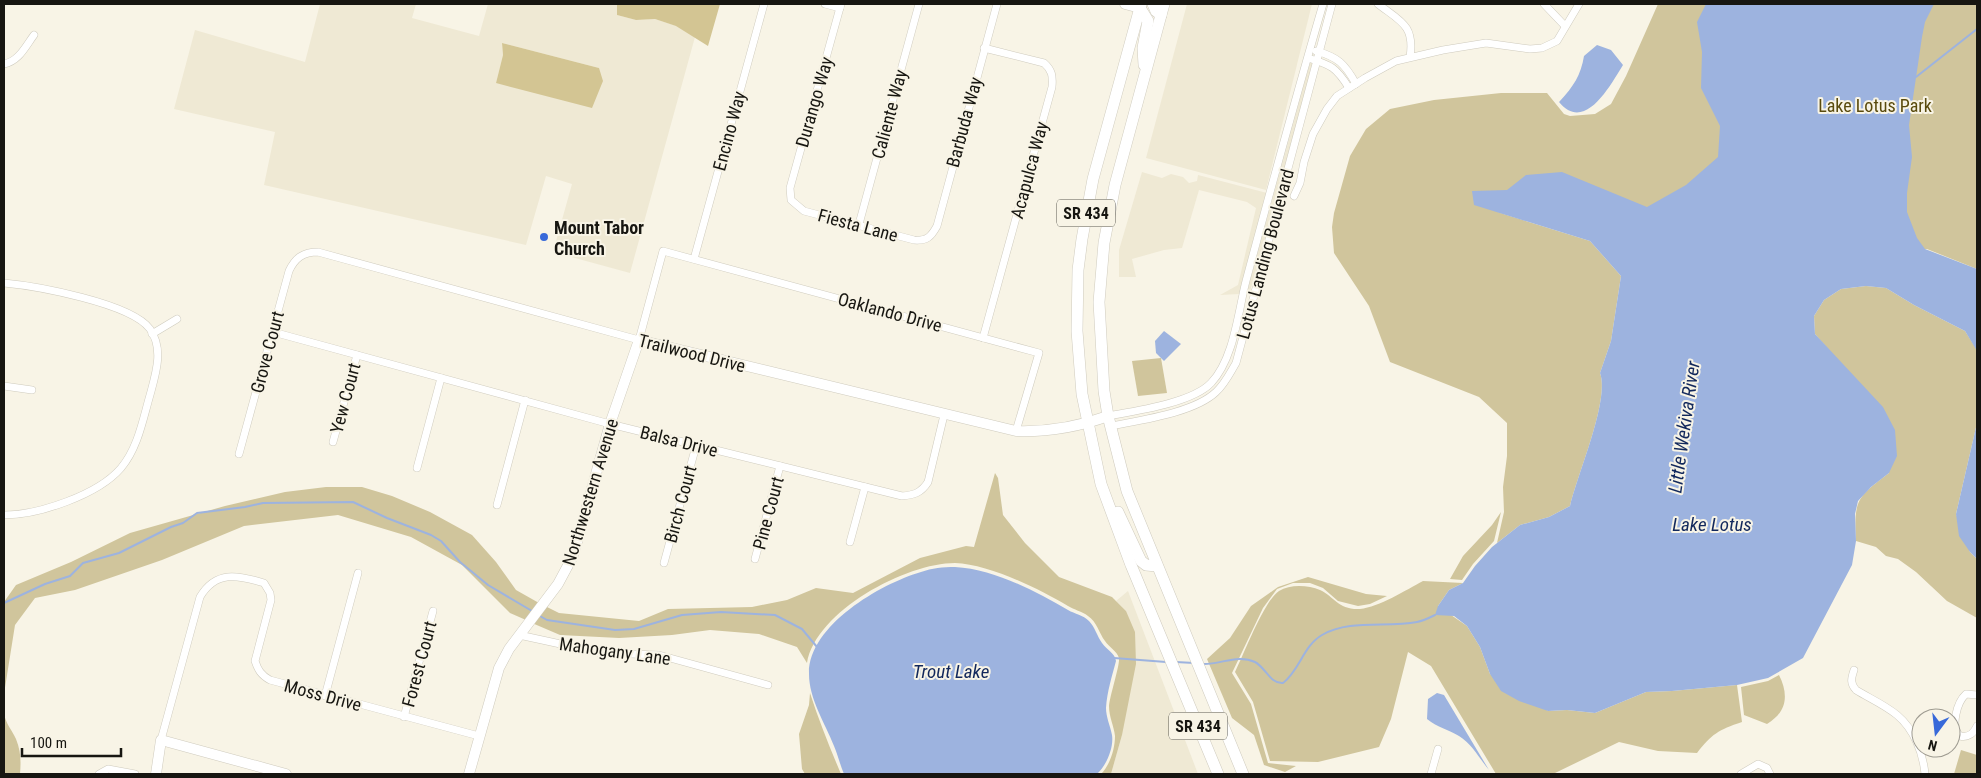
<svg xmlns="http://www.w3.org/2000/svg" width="1981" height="778" viewBox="0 0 1981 778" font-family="'Roboto Condensed',sans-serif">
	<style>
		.built { fill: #efe9d4; fill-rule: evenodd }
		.green { fill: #d0c59c }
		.forest { fill: #d3c593 }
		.water { fill: #9db3df }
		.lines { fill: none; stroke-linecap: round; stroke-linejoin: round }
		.stream { stroke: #9db3df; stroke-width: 2 }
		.street-casing { stroke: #cfcbbe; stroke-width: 8 }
		.secondary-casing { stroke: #cfcbbe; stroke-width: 11 }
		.primary-casing { stroke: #cfcbbe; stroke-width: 12 }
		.street { stroke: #fff; stroke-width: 7 }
		.secondary { stroke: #fff; stroke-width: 10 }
		.primary { stroke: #fff; stroke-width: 11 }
		.poi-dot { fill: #3869d9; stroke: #f8f4e6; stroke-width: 2 }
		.labels { text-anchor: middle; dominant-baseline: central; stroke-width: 4; stroke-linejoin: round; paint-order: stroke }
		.shield { fill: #f8f4e6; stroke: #5a5951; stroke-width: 1 }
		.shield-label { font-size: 16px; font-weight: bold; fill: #171611 }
		.street-label { font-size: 18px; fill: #171611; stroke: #f8f4e6 }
		.park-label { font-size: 18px; fill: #594a0d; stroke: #f8f4e6 }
		.poi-label { font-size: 18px; font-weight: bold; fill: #171611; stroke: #f8f4e6; text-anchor: start }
		.water-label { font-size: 19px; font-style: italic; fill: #12285c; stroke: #f8f4e6 }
	</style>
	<rect width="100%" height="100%" fill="#f8f4e6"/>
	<g class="built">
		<path d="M320,4H416L412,18L479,36L488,4H617V15L636,20L655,19L677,26L695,37L630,273L553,252L572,184L546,176L526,245L264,185L275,132L174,109L195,30L305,62ZM502,43L599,68L496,83L503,55Z"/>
		<path d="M1187,4H1312L1266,190L1146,158Z"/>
		<path d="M1310,63H1313L1275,203L1249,295H1246Z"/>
		<path d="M1142,172L1162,178L1171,174L1183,177L1189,183L1197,181L1198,175L1267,193L1239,294L1220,295L1238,285L1256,208L1247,202L1199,190L1182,248L1164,250L1132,259L1136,277H1119V250Z"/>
		<path d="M1128,591L1198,774H1111L1122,735L1126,611L1116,601Z"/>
	</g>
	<g class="green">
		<path d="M1658,4H1977V269L1927,249L1689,263L1497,212L1590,241L1621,276L1611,341L1600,373C1610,400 1577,475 1570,506L1549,517L1520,525L1497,543L1504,512L1503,487L1507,456V423L1479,397L1390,362L1369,306L1334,253L1332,227L1334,213L1350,156L1366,129L1390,109L1434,100L1501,93H1547L1564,114L1570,116L1595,114L1611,104L1626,76Z"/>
		<path d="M1866,286L1886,288L1914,305L1965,331L1977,350V423L1956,514L1970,552L1977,559V618L1947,601L1916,572L1898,559L1886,556L1876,547L1856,541C1854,500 1856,498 1889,473L1835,357L1815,334L1814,316L1824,300L1841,289Z"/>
		<path d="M1161,358L1167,393L1138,396L1132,361Z"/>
		<path d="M995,473L998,478L1003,515L1025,543L1059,577L1112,597L1126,611L1135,632L1136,664L1122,735L1111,774H1101C1110,765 1115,749 1115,736C1114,726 1109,717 1109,706C1110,695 1120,665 1119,658C1117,651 1109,647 1105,641C1099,633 1097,622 1088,616C1082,611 1074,610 1068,606C1039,589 989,564 955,563C906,563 816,611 807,663L797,647L759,634L710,630L672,635L619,638L560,635L532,623L545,606L559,613L639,621L668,609L752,607L787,600L816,588L853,593L920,558L966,546L974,547Z"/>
		<path d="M326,487H362L392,496L430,512L472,535L496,562L516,590L539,603L526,620L510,613L462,565L411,537L338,515L244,526L162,560L75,590L35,598L15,625L4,694V602L16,585L71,562L130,533L225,506L285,492Z"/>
		<path d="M1501,512L1494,541L1473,564L1462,580L1450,579L1463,556L1492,525Z"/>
		<path d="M1308,577L1366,594L1387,596L1370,604L1358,606L1338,601L1323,588L1310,583H1293L1277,589L1263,608L1232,673L1251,704L1268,763L1296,766L1285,772L1264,765L1254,735L1232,718L1207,659L1230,638L1251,606L1278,587Z"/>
		<path d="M1423,581L1463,583L1449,590L1438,606L1467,626L1480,647L1490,674L1548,711L1567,710L1595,713L1646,692L1672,691L1737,685L1742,722C1718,730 1712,734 1697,753L1658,751L1619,742L1553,774H1496L1431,666L1408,652L1391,719L1379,747L1318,762L1270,761L1253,702L1235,672C1244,654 1264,601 1279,591C1290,584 1308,585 1320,590C1335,597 1338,610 1360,609C1379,607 1406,590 1423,581Z"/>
		<path d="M1779,675C1789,695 1787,712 1767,724L1744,715L1741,687L1768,681Z"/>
		<path d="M810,693C819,721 830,748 841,774H805L802,769L799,734L809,705Z"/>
		<path d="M4,714C6,724 12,730 16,739C21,751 21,762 20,774H4Z"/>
		<path d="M1961,750L1977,755V774H1954Z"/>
	</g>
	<g class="forest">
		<path d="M617,4H720L708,46L676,26L655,19L636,20L617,15Z"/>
		<path d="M502,43L599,68L603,81L592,108L496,83L503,55Z"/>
	</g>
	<g class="water">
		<path d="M1706,4H1934L1925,22L1922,37L1909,125L1912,157L1907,193V212L1917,238L1925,249L1977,269V351L1965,331L1914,305L1886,288L1866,286L1841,289L1824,300L1814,316L1815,334L1883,407L1895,430L1897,456L1889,473L1871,487L1858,501L1855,514L1856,541L1852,565L1803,658L1768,678L1737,685L1672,691L1646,692L1595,713L1567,710L1548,711L1519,701L1501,691L1490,674L1480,647L1467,626L1454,616L1435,615L1438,606L1449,590L1463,583L1475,566L1492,547L1520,525L1549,517L1570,506C1577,475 1610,400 1600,373L1611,341L1621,276L1590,241L1474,205L1472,191L1507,190L1526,175L1562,172L1647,207L1686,185L1718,157L1720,126L1701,88L1702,52L1697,22Z"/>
		<path d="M1597,45L1611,50L1623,65C1611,84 1585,134 1559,102L1560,101C1573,87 1581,75 1584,56Z"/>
		<path d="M1164,331L1181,344L1164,361L1156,353L1155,341Z"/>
		<path d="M1977,423V559L1970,552L1959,536L1956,514Z"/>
		<path d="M955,567C994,569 1035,591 1068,610C1075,614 1083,615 1089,621C1095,627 1097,636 1102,643C1107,650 1115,653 1116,661C1112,676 1107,692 1106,708C1106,717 1110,725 1112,735C1114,748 1106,766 1097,774H844C840,765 838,755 834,746C825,723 809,699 809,674C808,626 880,584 921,572C932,568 943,567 955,567Z"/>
		<path d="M1437,693L1444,695L1489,770C1479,758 1472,744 1459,736C1448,729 1438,728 1427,719L1428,699Z"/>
	</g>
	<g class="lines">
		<g class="stream">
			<path d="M1916,77L1977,29"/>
			<path d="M4,603L45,584L70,576L83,563L119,553L171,527L183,523L197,513L245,507L263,503L353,502L387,518L431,535L441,541L460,562L488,585L532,611"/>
			<path d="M538,615L547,620L615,630L634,629L682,615L721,612L775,615L802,629L817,647"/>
			<path d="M1114,658L1166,662"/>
			<path d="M1176,662L1194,663"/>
			<path d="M1204,664C1222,664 1238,654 1255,662C1266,668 1270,684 1283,683C1300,670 1303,646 1322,635C1350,619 1386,628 1417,622C1423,621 1429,618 1435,615"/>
		</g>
		<defs>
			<g id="street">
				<path d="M825,4L840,8"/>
				<path d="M841,4L790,188L791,200L804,211L914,240C927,241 931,237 937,226L997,4"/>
				<path d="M1378,4C1400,21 1415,25 1410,57"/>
				<path d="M1544,4L1565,26"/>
				<path d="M1316,51C1338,57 1345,64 1356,84"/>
				<path d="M1308,58C1331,65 1336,67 1349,88"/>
				<path d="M4,64C19,61 25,47 34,35"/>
				<path d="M1294,196L1300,183L1304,162L1313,134L1327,109L1337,96L1365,78L1396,61L1443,50L1486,43L1530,49L1542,48L1557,41L1579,4"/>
				<path d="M859,224L919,4"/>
				<path d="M694,259L764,4"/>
				<path d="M4,283C36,286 131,303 150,329C164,349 156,373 150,395C143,419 138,448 121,468C98,495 38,515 4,515"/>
				<path d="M273,332L610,424L902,496C914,495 921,493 928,482L944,415"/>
				<path d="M152,334L177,319"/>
				<path d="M983,338L1052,87C1053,76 1052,70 1044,63L984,48"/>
				<path d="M4,386L32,390"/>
				<path d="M1108,416C1135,411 1192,403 1211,383C1234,359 1238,312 1246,281C1271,188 1296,96 1323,4"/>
				<path d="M1111,426C1140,420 1194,413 1216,392C1225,384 1230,373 1236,363L1332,4"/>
				<path d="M333,442L357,355"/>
				<path d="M239,454L289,271C295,258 303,252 318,252L639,340L663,251L1039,353L1016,431"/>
				<path d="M417,468L441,378"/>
				<path d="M497,505L525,400"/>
				<path d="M850,542L865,487"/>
				<path d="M755,559L780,466"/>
				<path d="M664,563L696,446"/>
				<path d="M519,635L602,653L659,655L768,685"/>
				<path d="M1854,670C1851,679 1850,683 1856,690C1869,698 1885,705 1897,715C1914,729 1923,753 1925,774"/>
				<path d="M1977,695L1966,694C1957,702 1950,727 1960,736C1968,738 1974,733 1977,726"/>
				<path d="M325,696L358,573"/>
				<path d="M404,717L433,611"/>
				<path d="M161,740L200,597C216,570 238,575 264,583L270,593L271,600L255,661C258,670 261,675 270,680L479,736"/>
				<path d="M99,774L108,769L135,774"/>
				<path d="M1431,774L1438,749"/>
				<path d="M1741,774L1758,764L1767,768L1770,774"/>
			</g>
			<g id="secondary">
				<path d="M1125,4L1140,8"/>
				<path d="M156,774L161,740L286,774"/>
				<path d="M469,774L499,668L509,649L558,584L573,556L610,424L639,340L1016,431C1047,432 1078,427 1108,416"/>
			</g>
			<g id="primary">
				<path d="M1141,4L1093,179L1082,239L1078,270L1077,331L1082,394L1101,484L1131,565L1218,774"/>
				<path d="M1153,4L1156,11L1161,15"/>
				<path d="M1164,4L1115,185L1104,243L1099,302L1104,391L1108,416L1127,491L1243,774"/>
				<path d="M1140,8L1148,21L1143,48L1144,65"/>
				<path d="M1118,512L1141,561L1146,565L1157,566"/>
			</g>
		</defs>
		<use href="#street" class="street-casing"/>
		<use href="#secondary" class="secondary-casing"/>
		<use href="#primary" class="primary-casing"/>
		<use href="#street" class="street"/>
		<use href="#secondary" class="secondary"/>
		<use href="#primary" class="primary"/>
	</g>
	<circle class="poi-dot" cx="544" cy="237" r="5"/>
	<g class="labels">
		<g class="shield">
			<rect x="1057" y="199.5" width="58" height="27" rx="4"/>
			<rect x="1169" y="712.5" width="58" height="27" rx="4"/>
		</g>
		<g class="shield-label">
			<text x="1086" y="213">SR 434</text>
			<text x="1198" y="726">SR 434</text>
		</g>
		<g class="street-label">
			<text transform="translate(814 102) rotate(-74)">Durango Way</text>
			<text transform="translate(889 114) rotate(-75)">Caliente Way</text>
			<text transform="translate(964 122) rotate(-75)">Barbuda Way</text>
			<text transform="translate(729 131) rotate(-75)">Encino Way</text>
			<text transform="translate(1029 170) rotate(-75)">Acapulca Way</text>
			<text transform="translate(858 225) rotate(15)">Fiesta Lane</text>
			<text transform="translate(1265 254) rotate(-75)">Lotus Landing Boulevard</text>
			<text transform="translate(890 312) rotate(15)">Oaklando Drive</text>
			<text transform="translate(267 352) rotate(-75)">Grove Court</text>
			<text transform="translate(692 353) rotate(14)">Trailwood Drive</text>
			<text transform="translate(345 398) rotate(-75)">Yew Court</text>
			<text transform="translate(679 441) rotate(14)">Balsa Drive</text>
			<text transform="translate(590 492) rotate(-73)">Northwestern Avenue</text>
			<text transform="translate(680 504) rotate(-75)">Birch Court</text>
			<text transform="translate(768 513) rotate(-75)">Pine Court</text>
			<text transform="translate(615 651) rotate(8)">Mahogany Lane</text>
			<text transform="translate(419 664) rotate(-75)">Forest Court</text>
			<text transform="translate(323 695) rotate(15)">Moss Drive</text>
		</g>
		<g class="park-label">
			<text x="1875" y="105">Lake Lotus Park</text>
		</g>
		<g class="poi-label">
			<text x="554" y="227">Mount Tabor<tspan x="554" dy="21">Church</tspan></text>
		</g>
		<g class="water-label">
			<text transform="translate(1684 427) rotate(-82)">Little Wekiva River</text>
			<text x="1712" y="524">Lake Lotus</text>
			<text x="951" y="671">Trout Lake</text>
		</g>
	</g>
	<rect width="1981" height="778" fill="none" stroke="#171611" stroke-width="10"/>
	<g transform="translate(1936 733) rotate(195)"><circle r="24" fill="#f8f4e6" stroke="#9e9b91"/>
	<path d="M0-4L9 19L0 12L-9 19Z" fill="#3869d9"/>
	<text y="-8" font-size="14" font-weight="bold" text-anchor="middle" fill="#171611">N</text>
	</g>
	<path d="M22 748v8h99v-8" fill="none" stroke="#171611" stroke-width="2.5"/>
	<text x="30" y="748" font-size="15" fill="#171611" stroke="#f8f4e6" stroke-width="4" paint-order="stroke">100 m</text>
</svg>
